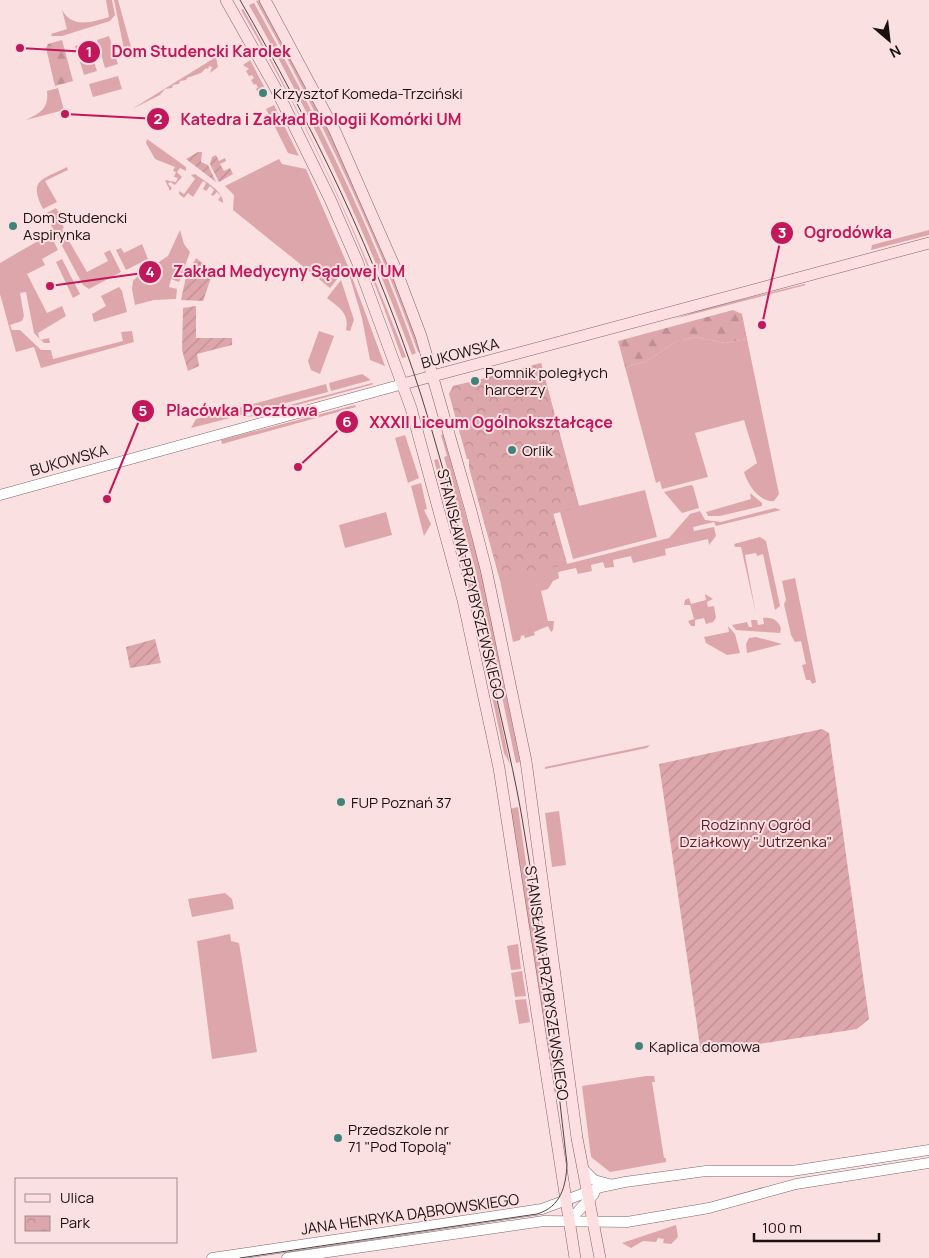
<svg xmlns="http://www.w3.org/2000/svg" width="929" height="1258" viewBox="0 0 929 1258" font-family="Manrope,sans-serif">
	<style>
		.grass { fill: #dda6ab }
		.forest { fill: url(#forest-firs) }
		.park { fill: url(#park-crowns) }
		.garden { fill: url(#garden-furrows) }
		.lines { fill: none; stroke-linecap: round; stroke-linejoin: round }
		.tertiary-casing { stroke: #816467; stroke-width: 11 }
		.secondary-casing { stroke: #816467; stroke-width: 12 }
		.tertiary { stroke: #fff; stroke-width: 10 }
		.secondary { stroke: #fddfe2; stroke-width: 11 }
		.tram { stroke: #534445; stroke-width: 1 }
		.poi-dot { fill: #408479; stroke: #fbe0e2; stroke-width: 2 }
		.labels { text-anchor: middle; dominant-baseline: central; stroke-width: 4; stroke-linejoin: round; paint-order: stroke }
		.poi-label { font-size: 15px; fill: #1b1011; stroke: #fbe0e2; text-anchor: start }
		.street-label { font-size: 15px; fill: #1b1011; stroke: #fbe0e2 }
		.park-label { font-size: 15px; fill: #591724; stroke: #fbe0e2 }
		.leader { fill: none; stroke: #c2185b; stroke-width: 2 }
		.callout-dot { fill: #c2185b; stroke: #fbe0e2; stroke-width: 2 }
		.mark-label { font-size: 15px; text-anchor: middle; font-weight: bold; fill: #fff }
		.callout-label { font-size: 16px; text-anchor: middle; font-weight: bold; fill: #c2185b; stroke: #fbe0e2; stroke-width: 4; stroke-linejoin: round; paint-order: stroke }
	</style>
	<defs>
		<pattern id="forest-firs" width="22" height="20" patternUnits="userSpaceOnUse" patternTransform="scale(1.25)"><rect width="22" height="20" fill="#dda6ab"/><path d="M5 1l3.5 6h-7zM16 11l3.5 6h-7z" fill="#bd8e92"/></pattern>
		<pattern id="park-crowns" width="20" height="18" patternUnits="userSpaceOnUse" patternTransform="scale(1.25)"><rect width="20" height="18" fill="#dda6ab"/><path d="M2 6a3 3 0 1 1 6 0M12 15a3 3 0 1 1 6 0" fill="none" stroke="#bd8e92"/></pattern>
		<pattern id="garden-furrows" width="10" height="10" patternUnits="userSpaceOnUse" patternTransform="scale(1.25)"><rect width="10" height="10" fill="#dda6ab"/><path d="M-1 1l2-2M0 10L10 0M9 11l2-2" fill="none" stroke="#bd8e92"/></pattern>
	</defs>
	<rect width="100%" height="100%" fill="#fbe0e2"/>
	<g class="grass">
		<path d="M106,0H112L115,15L110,21L62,36H52L51,34L67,29L62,10C73,29 92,22 109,17Z"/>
		<path d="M114,0H118L131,47L124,49Z"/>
		<path d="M259,0C322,111 382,229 420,352H418C375,230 319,115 256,1Z"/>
		<path d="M254,3C317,116 373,231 416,353L412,355C367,234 313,118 249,5Z"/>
		<path d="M243,9C307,121 359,237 406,357L402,358C360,237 306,120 241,10Z"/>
		<path d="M109,36L118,64L105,68L97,40Z"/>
		<path d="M88,42L97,71L84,75L75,46Z"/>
		<path d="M216,57L218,67L210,73L212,67L209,66L208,69L206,68L201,73L187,78L186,80L180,81L179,84L173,85L172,88L165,89L160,95L132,109Z"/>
		<path d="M250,60L268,94L260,98L259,96L264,93L259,94L256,89L258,87L256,84L254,85L251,80L254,78L252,75L249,76L246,71L249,69L243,65Z"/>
		<path d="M118,76L122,89L93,97L89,84Z"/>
		<path d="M58,88L64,110L26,120C40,113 49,109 47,91Z"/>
		<path d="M274,105L299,156L288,153L266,109Z"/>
		<path d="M147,139L186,167V171L180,168L177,172L182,177L175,185L170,182L168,184L172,188L170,191L165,180L176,182L178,178L174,177L176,172L173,171L175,167L155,159L146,143Z"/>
		<path d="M279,159L282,164L306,169L348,266L330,288L233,210L234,195L225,186Z"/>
		<path d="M67,167L68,170L45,181L57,202L43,209C28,179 42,180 67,167Z"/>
		<path d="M195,174C204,181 224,191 223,203L218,200L221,196L217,192L213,196L211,195L214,190L210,186L206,191L203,189L206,183L203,181L193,197L188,193L184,198L179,194V191L184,194L195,179L191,175Z"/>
		<path d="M56,208L60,215L66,212L69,217L61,222L64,228L62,229L87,272L108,261L104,253L110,250L121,272L89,289L83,285L45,214Z"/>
		<path d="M180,230L184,244L190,252L179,282L171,279L169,287L177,289L176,299L154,300L135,305L132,289L133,281L139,275L168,256Z"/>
		<path d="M929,230V235L871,250L872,245Z"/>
		<path d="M50,234L58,250L42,259L45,265L27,274L47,313L62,306L66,316L38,333L40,340L49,338L50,343H44L34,333L26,292L20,293L24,316L22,321L10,325L12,330H20L41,350H51L53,359L123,341L121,332L132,331L134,342L41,368L34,347L16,352L0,294V263Z"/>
		<path d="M142,244L148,259L126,270L116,250L121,248L124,253Z"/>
		<path d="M62,259L80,294L73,298L56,262Z"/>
		<path d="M349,269L385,366L370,360L362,318L348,271Z"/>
		<path d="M341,280L354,320L350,331L346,330C350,313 338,307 327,298Z"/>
		<path d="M804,284L806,285L674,319L703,309Z"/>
		<path d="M119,287L122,291L127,312L94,322L92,314L106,306L101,296Z"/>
		<path d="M319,331L334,336L320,374L311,370L308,361Z"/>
		<path d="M696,337L725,343L747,339L779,494L774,501C760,503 747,484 744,472L757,463L744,420L695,433L708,477L662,489L660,481L656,483L625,367L647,361L677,341Z"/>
		<path d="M541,363L579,506L645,490L657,537L573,559L560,512L553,513L567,564L669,538L690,514L700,511L705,520L721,522L775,508L781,510L716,526L714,522L693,527L694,531L714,527L716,536L709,545L708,539L665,549L666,555L633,563L631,556L613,560L614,567L605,568L603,562L591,565L592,571L578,574L576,568L558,572L559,578L553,581L548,589L541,591L548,621H554L553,630L551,632L548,626L534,632L535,635L525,638L524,635L521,636L520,640L513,642L500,580L469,467Z"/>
		<path d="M362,374L371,380L331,391L329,383Z"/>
		<path d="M372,383L374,384L261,415L245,417Z"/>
		<path d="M326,384L328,392L240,415L238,408Z"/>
		<path d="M355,405L356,407L222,444L221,440Z"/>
		<path d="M233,410L234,415L230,418L191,428L196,419Z"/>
		<path d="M443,434L481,571L520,762L516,763L475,568L444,457L447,456L441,435Z"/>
		<path d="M405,435L419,478L408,483L395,438Z"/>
		<path d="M438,459L474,597L510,764L504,753L471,598L434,460Z"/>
		<path d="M421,483L427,509L424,510L431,524L424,536L411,486Z"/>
		<path d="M691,485L693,486L699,508L682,513L664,492Z"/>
		<path d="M750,493L762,503V506L720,516H708L706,512L751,499Z"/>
		<path d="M386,512L392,535L345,548L339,525Z"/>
		<path d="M760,537L766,541L780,606L775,610L763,554L757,556L756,553L745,555L756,614L741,547H735L734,544Z"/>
		<path d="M795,578L816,682L812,684L810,680H806L802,665L806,664L801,641L795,642L791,635L784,604L786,600L782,581Z"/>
		<path d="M705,594L713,599L707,602L708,607L714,606L716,618L713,622L706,624L704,618L695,620V626H691L688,621L694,619L690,605H684L685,600L689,598L691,604L706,600Z"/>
		<path d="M763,618C772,617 778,620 781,628L780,633L736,630L732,625L747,622L749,627H752L751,620H757L758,625L764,624Z"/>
		<path d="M728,626L735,634L740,653L727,655L706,643L704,637L729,632Z"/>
		<path d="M756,637L782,644L747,653L746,644L749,638Z"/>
		<path d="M650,745L647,748L545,769V767Z"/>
		<path d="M518,807L553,1054L557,1092L554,1095L510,809Z"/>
		<path d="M559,811L566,865L552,867L545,813Z"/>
		<path d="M225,893L232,899L234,909L192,917L188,899Z"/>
		<path d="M230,934L231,941L239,943L257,1052L212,1059L197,941Z"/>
		<path d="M518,944L521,969L511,970L507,946Z"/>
		<path d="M522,971L526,996L515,997L511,973Z"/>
		<path d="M526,999L530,1022L519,1024L515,1000Z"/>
		<path d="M646,1076H654L655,1082H652L664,1158H666V1162L610,1172L591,1157L582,1086Z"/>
		<path d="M676,1225L678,1237L671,1244L663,1243L664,1239L658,1238L656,1242L643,1241L631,1248L622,1243Z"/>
	</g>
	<g class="forest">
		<path d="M62,40L73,81L55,86L46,48L48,44Z"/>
		<path d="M733,310L742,314L747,339L725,343L696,337L677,341L647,361L625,367L618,341Z"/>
	</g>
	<path class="park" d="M541,363L579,507L553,514L567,564L500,580L469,467V459H467L449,394L453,386L473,381L474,383H477V380Z"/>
	<g class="garden">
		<path d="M198,152H202L201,162L208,165L216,182L186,159Z"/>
		<path d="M216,155L219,161L225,158L226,161L220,164L224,171L230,168L233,174L219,182L210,164L212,157Z"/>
		<path d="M196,258L213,272L203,301L181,300L186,277Z"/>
		<path d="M196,306V338H232V345L197,354L199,366L188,371L182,350L183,308Z"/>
		<path d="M155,639L161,663L130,668L126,647Z"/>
		<path d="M822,729L829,733L869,1019L857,1029L701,1053L659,764Z"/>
	</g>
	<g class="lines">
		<defs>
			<g id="tertiary">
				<path d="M0,495L403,384"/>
				<path d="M584,1170L594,1180L609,1184"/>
				<path d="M569,1221L594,1194"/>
				<path d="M212,1258L542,1209L601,1187L625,1182L706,1171H792L929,1150"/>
				<path d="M287,1258L544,1221L627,1222L709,1208L796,1184L929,1163"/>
			</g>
			<g id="secondary">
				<path d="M226,0L275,87L330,199L357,261L411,408L463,600L499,768L575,1258"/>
				<path d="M265,0L335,131L396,270L421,336L471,511L486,569L526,761L577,1138L600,1258"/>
				<path d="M403,384L929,243"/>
			</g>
		</defs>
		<use href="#tertiary" class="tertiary-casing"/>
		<use href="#secondary" class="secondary-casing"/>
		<use href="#tertiary" class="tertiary"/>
		<use href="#secondary" class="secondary"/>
		<path class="tram" d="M240,1258L537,1214C561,1207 566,1186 567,1164C554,1054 544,944 525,836C518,791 508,748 498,704C477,600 453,496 421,395C377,257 312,125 240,0"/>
	</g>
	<g class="poi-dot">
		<circle cx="263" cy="93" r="5"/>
		<circle cx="13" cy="226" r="5"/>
		<circle cx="475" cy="381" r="5"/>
		<circle cx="512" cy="450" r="5"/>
		<circle cx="341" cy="802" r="5"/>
		<circle cx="639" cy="1046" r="5"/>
		<circle cx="338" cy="1138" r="5"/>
	</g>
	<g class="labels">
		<g class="poi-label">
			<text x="273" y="93">Krzysztof Komeda-Trzciński</text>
			<text x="23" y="217">Dom Studencki<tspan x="23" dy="17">Aspirynka</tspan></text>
			<text x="485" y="372">Pomnik poległych<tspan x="485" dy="17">harcerzy</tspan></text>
			<text x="522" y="450">Orlik</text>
			<text x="351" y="802">FUP Poznań 37</text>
			<text x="649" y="1046">Kaplica domowa</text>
			<text x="348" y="1129">Przedszkole nr<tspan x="348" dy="17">71 "Pod Topolą"</tspan></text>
		</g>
		<g class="street-label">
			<text transform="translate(460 353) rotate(-15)">BUKOWSKA</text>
			<text transform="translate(69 460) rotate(-16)">BUKOWSKA</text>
			<text transform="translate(471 584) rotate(76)">STANISŁAWA PRZYBYSZEWSKIEGO</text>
			<text transform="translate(547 983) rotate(82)">STANISŁAWA PRZYBYSZEWSKIEGO</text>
			<text transform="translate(410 1214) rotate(-8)">JANA HENRYKA DĄBROWSKIEGO</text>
		</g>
		<g class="park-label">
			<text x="756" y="824">Rodzinny Ogród<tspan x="756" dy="17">Działkowy "Jutrzenka"</tspan></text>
		</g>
	</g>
	<path class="leader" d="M20 48L89 52M65 114L158 119M762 325L782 233M50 286L150 272M107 499L143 411M298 467L347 422"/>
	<g class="callout-dot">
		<circle cx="20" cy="48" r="5"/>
		<circle cx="65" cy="114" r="5"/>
		<circle cx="762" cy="325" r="5"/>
		<circle cx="50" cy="286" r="5"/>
		<circle cx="107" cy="499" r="5"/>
		<circle cx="298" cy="467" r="5"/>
		<circle cx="89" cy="52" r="12"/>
		<circle cx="158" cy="119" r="12"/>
		<circle cx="782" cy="233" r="12"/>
		<circle cx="150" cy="272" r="12"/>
		<circle cx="143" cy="411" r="12"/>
		<circle cx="347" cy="422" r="12"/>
	</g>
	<g class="mark-label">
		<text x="89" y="57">1</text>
		<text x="158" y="124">2</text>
		<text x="782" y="238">3</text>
		<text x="150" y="277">4</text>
		<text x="143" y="416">5</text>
		<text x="347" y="427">6</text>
	</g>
	<g class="callout-label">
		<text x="201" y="57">Dom Studencki Karolek</text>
		<text x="321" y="125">Katedra i Zakład Biologii Komórki UM</text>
		<text x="848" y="238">Ogrodówka</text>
		<text x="289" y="277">Zakład Medycyny Sądowej UM</text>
		<text x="242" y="416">Placówka Pocztowa</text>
		<text x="491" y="428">XXXII Liceum Ogólnokształcące</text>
	</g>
	<rect x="15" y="1178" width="162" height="65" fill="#fbe0e2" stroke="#a18d8e"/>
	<rect x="25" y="1194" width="25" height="8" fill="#fddfe2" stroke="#a18d8e"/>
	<text x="60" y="1203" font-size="15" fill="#1b1011">Ulica</text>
	<rect x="25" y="1216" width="25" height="15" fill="url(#park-crowns)" stroke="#a18d8e"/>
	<text x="60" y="1228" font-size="15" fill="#1b1011">Park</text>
	<g transform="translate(889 40) rotate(152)" stroke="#fbe0e2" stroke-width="4" paint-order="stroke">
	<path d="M0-4L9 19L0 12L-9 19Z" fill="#1b1011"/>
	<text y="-8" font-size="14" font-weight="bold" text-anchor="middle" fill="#1b1011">N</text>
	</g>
	<path d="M754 1233v8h125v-8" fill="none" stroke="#1b1011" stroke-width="2.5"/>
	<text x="762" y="1233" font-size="15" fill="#1b1011" stroke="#fbe0e2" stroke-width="4" paint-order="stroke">100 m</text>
</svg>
